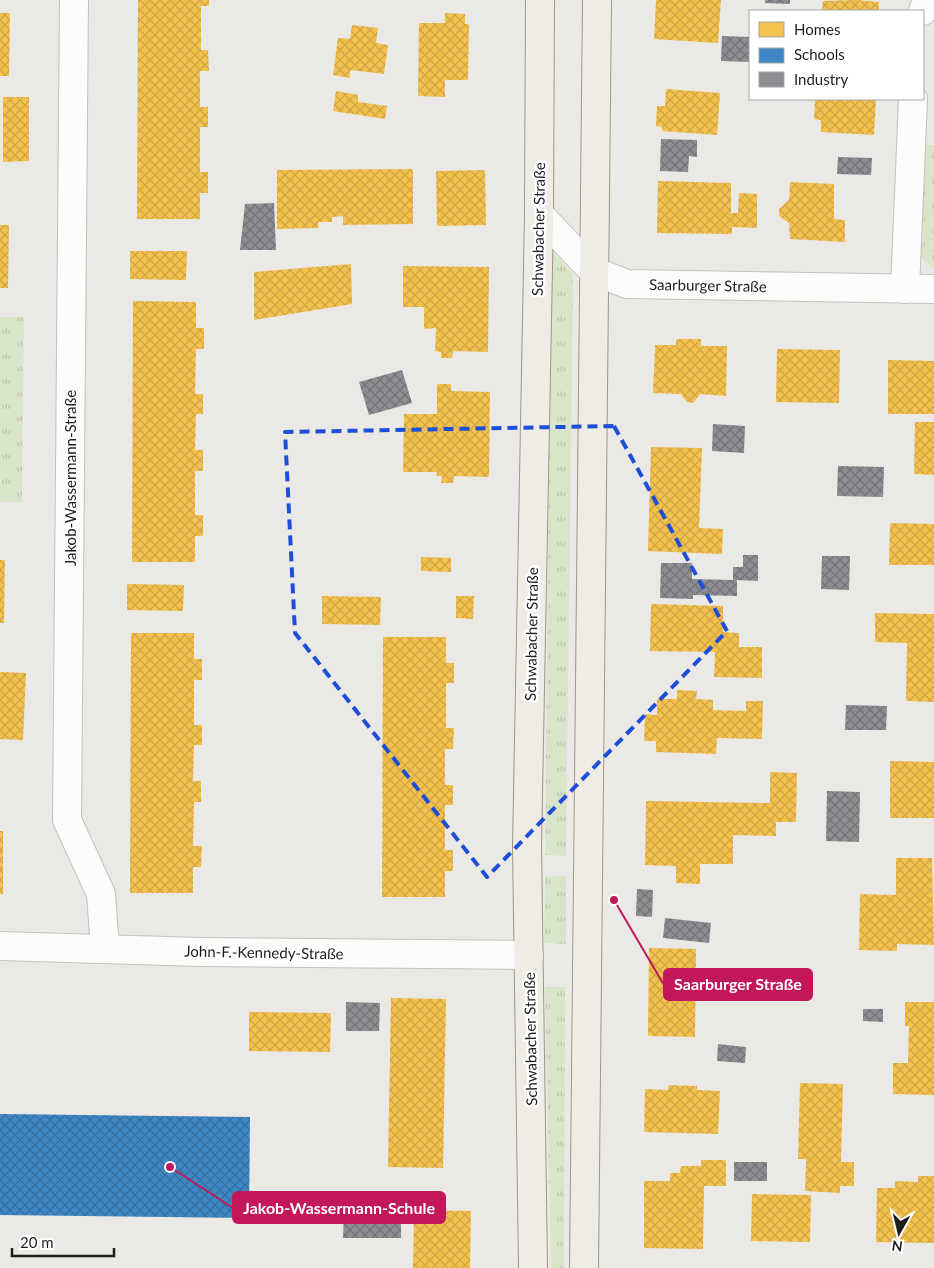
<svg xmlns="http://www.w3.org/2000/svg" width="934" height="1268" viewBox="0 0 934 1268" font-family="Lato,sans-serif">
	<style>
		.grass { fill: url(#grass-tufts) }
		.homes { fill: url(#homes-cross-hatch) }
		.schools { fill: url(#schools-cross-hatch) }
		.industry { fill: url(#industry-cross-hatch) }
		.lines { fill: none; stroke-linecap: round; stroke-linejoin: round }
		.minor-casing { stroke: #c2c1c0; stroke-width: 30 }
		.major-casing { stroke: #9f9585; stroke-width: 30 }
		.minor { stroke: #fcfcfb; stroke-width: 28 }
		.major { stroke: #efebe5; stroke-width: 28 }
		.marked { fill: none; stroke: #1d4ed8; stroke-width: 4; stroke-dasharray: 10 6; stroke-linejoin: round }
		.labels { text-anchor: middle; dominant-baseline: central; stroke-width: 5; stroke-linejoin: round; paint-order: stroke }
		.street-label { font-size: 15px; fill: #1d1d1d; stroke: #fff }
		.leader { fill: none; stroke: #c2185b; stroke-width: 2 }
		.callout-dot { fill: #c2185b; stroke: #fff; stroke-width: 2 }
		.callout { fill: #c2185b; stroke: #c2185b; stroke-width: 2 }
		.callout-label { font-size: 16px; text-anchor: middle; font-weight: bold; fill: #fff }
	</style>
	<defs>
		<pattern id="grass-tufts" width="24" height="20" patternUnits="userSpaceOnUse" patternTransform="scale(1.25)"><rect width="24" height="20" fill="#d9e5c8"/><path d="M3 7l-1-3M5 7V3M7 7l1-3M15 17l-1-3M17 17v-4M19 17l1-3" fill="none" stroke="#bac4ab"/></pattern>
		<pattern id="homes-cross-hatch" width="8" height="8" patternUnits="userSpaceOnUse" patternTransform="scale(1.25)"><rect width="8" height="8" fill="#f2c14e"/><path d="M0 0l8 8M0 8l8-8" fill="none" stroke="#cfa544"/></pattern>
		<pattern id="schools-cross-hatch" width="8" height="8" patternUnits="userSpaceOnUse" patternTransform="scale(1.25)"><rect width="8" height="8" fill="#3f88c5"/><path d="M0 0l8 8M0 8l8-8" fill="none" stroke="#346f9f"/></pattern>
		<pattern id="industry-cross-hatch" width="8" height="8" patternUnits="userSpaceOnUse" patternTransform="scale(1.25)"><rect width="8" height="8" fill="#8d8d92"/><path d="M0 0l8 8M0 8l8-8" fill="none" stroke="#737377"/></pattern>
	</defs>
	<rect width="100%" height="100%" fill="#ebe9e6"/>
	<g class="grass">
		<path d="M923,144L934,145V269L920,257L917,245Z"/>
		<path d="M551,250L572,273L573,281L566,856L545,855Z"/>
		<path d="M0,317H24L22,502H0Z"/>
		<path d="M545,876H566V944L544,943Z"/>
		<path d="M545,987H565L564,1268H551Z"/>
	</g>
	<g class="homes">
		<path d="M138,0H209V6H201V50H208L209,71H200V107H208V127H200V172H208V193H200V219H137Z"/>
		<path d="M656,0H721L718,43L654,39Z"/>
		<path d="M856,0L879,2V11H822L823,1Z"/>
		<path d="M0,13H10L9,76H0Z"/>
		<path d="M445,13L465,14V24H469L468,80H445V97L418,96L419,23H445Z"/>
		<path d="M352,25L378,28L376,43L388,45L384,74L350,70V78L333,75L338,38L350,39Z"/>
		<path d="M666,89L720,93L717,135L662,131V127L656,126L657,106H665Z"/>
		<path d="M336,91L358,95V102L387,106L385,119L333,111Z"/>
		<path d="M3,97H29V161L3,162Z"/>
		<path d="M823,99H876L874,135L821,132V120L814,119L815,100Z"/>
		<path d="M413,169V224L343,225V216L332,217V222H318V228L277,229V170Z"/>
		<path d="M485,170L486,225L437,226L436,171Z"/>
		<path d="M658,181L731,183V213H738L739,193L757,194V228L732,227V234L657,233Z"/>
		<path d="M790,182L834,184V219L845,220V242L790,239L789,223L779,216V209L789,200Z"/>
		<path d="M0,225H9L8,288H0Z"/>
		<path d="M130,251H187L186,280L130,279Z"/>
		<path d="M351,264L352,304L254,320V272Z"/>
		<path d="M403,266L489,267L488,352L453,351L452,358H441V352L435,351L436,328L424,329V307H403Z"/>
		<path d="M133,301L196,302V328H204V349H196L195,394H203V414H196L195,450H203V471H195V515H203V536H195V562H132Z"/>
		<path d="M676,339H701V346H727L726,396L700,394L693,403L687,402L681,394L653,393L655,345H676Z"/>
		<path d="M777,349L840,350L839,403L776,402Z"/>
		<path d="M888,360L934,361V414H888Z"/>
		<path d="M437,384H451V391L490,392L489,477L454,476L453,483H441L442,476H436L437,472H403L404,414H437Z"/>
		<path d="M915,422H934V475L914,474Z"/>
		<path d="M651,447L702,448L699,528L723,529L722,554L648,551Z"/>
		<path d="M890,523L934,524V565H889Z"/>
		<path d="M421,557L451,558V572L421,571Z"/>
		<path d="M0,560H5L4,623H0Z"/>
		<path d="M127,584L184,585L183,611L127,610Z"/>
		<path d="M322,596L381,597L380,625L322,624Z"/>
		<path d="M456,596H474L473,619L456,618Z"/>
		<path d="M651,604L723,606V632L739,633V647H762V678L714,677L715,652L650,651Z"/>
		<path d="M875,613L934,614V702L906,701L907,643L875,642Z"/>
		<path d="M131,633H194V659H202V680H194V725H202V745H194L193,781H201V802H194L193,846H202L201,867H193V893H130Z"/>
		<path d="M383,637H446V663H454V683H446V728H454L453,749H445V785H453V805H445V850H453V871H445V897H382Z"/>
		<path d="M0,672L26,673L23,740L0,739Z"/>
		<path d="M677,690L697,691L696,699L713,700V710L746,711V701H763L762,739L717,738L716,754L656,752V741H644L645,714L657,715V699H677Z"/>
		<path d="M890,761L934,762V818H890Z"/>
		<path d="M770,772L797,773L796,822H776V836L733,835V864H700V884L676,883V866L645,865L646,801L770,803Z"/>
		<rect x="0" y="831" width="3" height="63"/>
		<path d="M896,858H932L934,945L897,944V951L859,950L860,894L896,895Z"/>
		<path d="M649,948L696,949L695,1037L648,1036Z"/>
		<path d="M391,998L446,999L443,1168L388,1167Z"/>
		<path d="M905,1002H934V1095L893,1094V1063H908L909,1026H905Z"/>
		<path d="M249,1012L331,1013L330,1052L249,1051Z"/>
		<path d="M800,1083L843,1084L841,1162H854V1186H840V1193L805,1191L806,1159H798Z"/>
		<path d="M669,1085L697,1086V1090L720,1091L718,1134L644,1132L645,1089L668,1090Z"/>
		<path d="M701,1160H726V1186H704L703,1249L644,1248V1181H670V1173H680L681,1166H701Z"/>
		<path d="M918,1176H934V1243L876,1242L877,1188H895V1181L918,1182Z"/>
		<path d="M752,1194L811,1195L810,1242L751,1241Z"/>
		<path d="M414,1210L471,1211L470,1268H413Z"/>
	</g>
	<path class="schools" d="M0,1114L250,1117L249,1218L0,1215Z"/>
	<g class="industry">
		<path d="M765,0H790V4L765,3Z"/>
		<path d="M722,36L750,37V62L721,61Z"/>
		<path d="M661,139L697,140V157L689,156L688,172L660,171Z"/>
		<path d="M838,157L872,158L871,175L837,174Z"/>
		<path d="M274,203L276,250H240L245,204Z"/>
		<path d="M402,370L412,403L369,415L359,382Z"/>
		<path d="M713,424L745,426L744,453L712,451Z"/>
		<path d="M838,466L884,467L883,497L837,496Z"/>
		<path d="M743,555H758V581L737,580V596L693,595V599L660,598L661,563H692V579L733,580V567H743Z"/>
		<path d="M822,556H850L849,590L821,589Z"/>
		<path d="M846,705L887,706L886,730H845Z"/>
		<path d="M827,791L860,792L859,842L826,841Z"/>
		<path d="M637,889L653,890L652,917L636,916Z"/>
		<path d="M665,918L711,923L709,943L663,938Z"/>
		<path d="M346,1002L380,1003L379,1031H346Z"/>
		<path d="M863,1009H883V1022L863,1021Z"/>
		<path d="M718,1044L746,1047L745,1063L717,1061Z"/>
		<rect x="734" y="1162" width="33" height="19"/>
		<path d="M344,1212L401,1213V1238H343Z"/>
	</g>
	<g class="lines">
		<defs>
			<g id="minor">
				<path d="M74,0L67,820L101,894L105,948"/>
				<path d="M923,11L927,0"/>
				<path d="M539,214L593,271L627,284L934,289"/>
				<path d="M905,289L913,99"/>
				<path d="M0,946L201,952L529,955"/>
			</g>
			<g id="major">
				<path d="M533,1268L527,846L539,214L540,0"/>
				<path d="M584,1268L597,0"/>
			</g>
		</defs>
		<use href="#minor" class="minor-casing"/>
		<use href="#major" class="major-casing"/>
		<use href="#minor" class="minor"/>
		<use href="#major" class="major"/>
	</g>
	<path class="marked" d="M614,426L727,631L487,877L295,633L285,432Z"/>
	<g class="labels">
		<g class="street-label">
			<text transform="translate(538 229) rotate(-89)">Schwabacher Straße</text>
			<text transform="translate(708 285) rotate(1)">Saarburger Straße</text>
			<text transform="translate(70 478) rotate(-90)">Jakob-Wassermann-Straße</text>
			<text transform="translate(531 634) rotate(-89)">Schwabacher Straße</text>
			<text transform="translate(264 952) rotate(1)">John-F.-Kennedy-Straße</text>
			<text transform="translate(530 1039) rotate(-91)">Schwabacher Straße</text>
		</g>
	</g>
	<path class="leader" d="M614 900L664 985M170 1167L233 1208"/>
	<g class="callout-dot">
		<circle cx="614" cy="900" r="5"/>
		<circle cx="170" cy="1167" r="5"/>
	</g>
	<g class="callout">
		<rect x="664" y="969" width="148" height="31" rx="5"/>
		<rect x="233" y="1192" width="212" height="31" rx="5"/>
	</g>
	<g class="callout-label">
		<text x="738" y="990">Saarburger Straße</text>
		<text x="339" y="1214">Jakob-Wassermann-Schule</text>
	</g>
	<rect x="749" y="10" width="175" height="90" fill="#ffffff" stroke="#a5a5a5"/>
	<rect x="759" y="22" width="25" height="15" fill="#f2c14e" stroke="#a5a5a5"/>
	<text x="794" y="35" font-size="15" fill="#1d1d1d">Homes</text>
	<rect x="759" y="48" width="25" height="15" fill="#3f88c5" stroke="#a5a5a5"/>
	<text x="794" y="60" font-size="15" fill="#1d1d1d">Schools</text>
	<rect x="759" y="72" width="25" height="15" fill="#8d8d92" stroke="#a5a5a5"/>
	<text x="794" y="85" font-size="15" fill="#1d1d1d">Industry</text>
	<g transform="translate(899 1233) rotate(188)" stroke="#ffffff" stroke-width="4" paint-order="stroke">
	<path d="M0-4L9 19L0 12L-9 19Z" fill="#1d1d1d"/>
	<text y="-8" font-size="14" font-weight="bold" text-anchor="middle" fill="#1d1d1d">N</text>
	</g>
	<path d="M12 1248v8h102v-8" fill="none" stroke="#1d1d1d" stroke-width="2.5"/>
	<text x="20" y="1248" font-size="15" fill="#1d1d1d" stroke="#ffffff" stroke-width="4" paint-order="stroke">20 m</text>
</svg>
